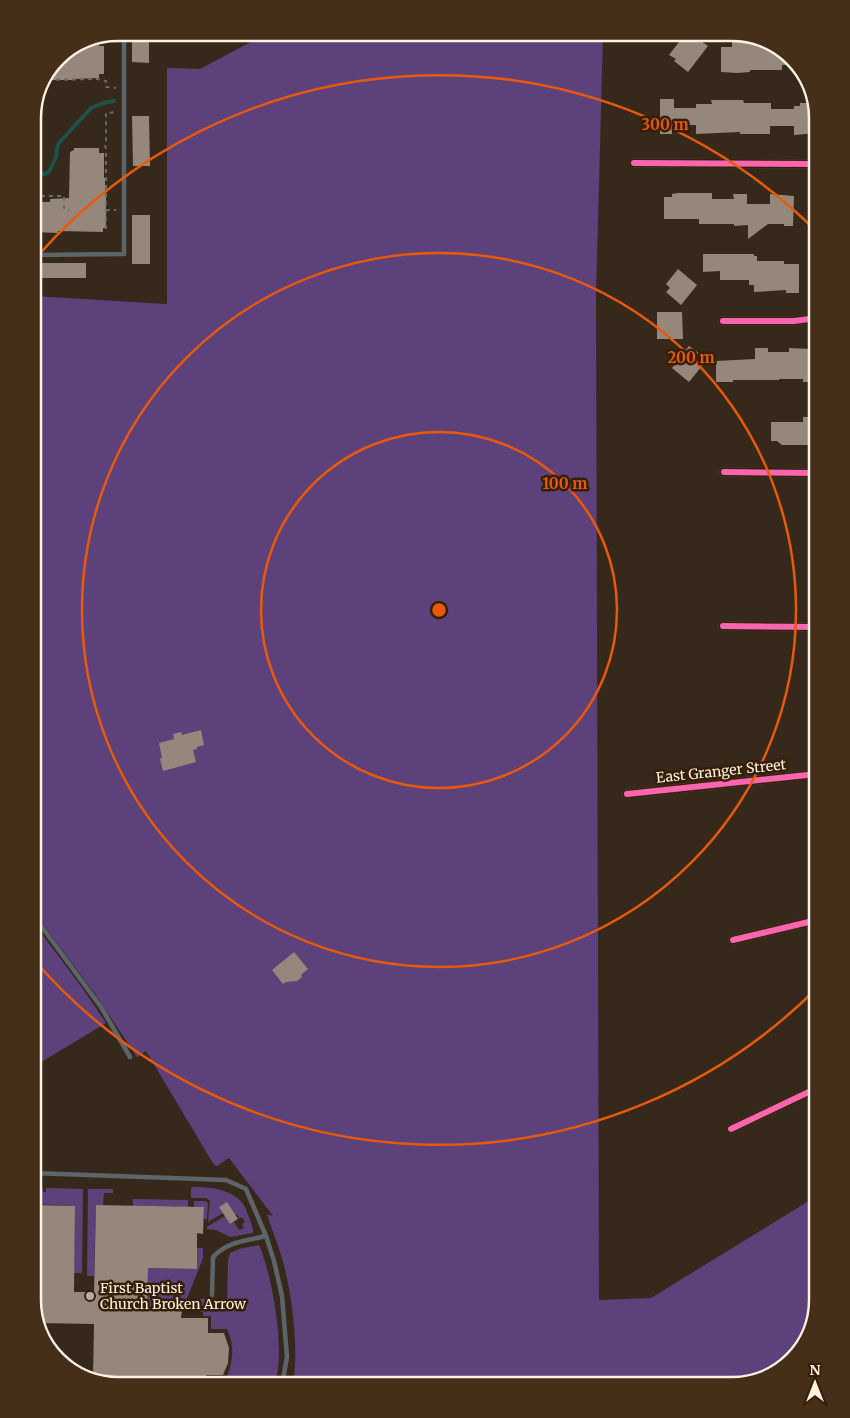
<svg xmlns="http://www.w3.org/2000/svg" width="850" height="1418" viewBox="0 0 850 1418" font-family="Merriweather,serif">
	<style>
		.green { fill: #5c417b }
		.lines { fill: none; stroke-linecap: round; stroke-linejoin: round }
		.stream { stroke: #1b534a; stroke-width: 4 }
		.building { fill: #95877b }
		.path { stroke: #696a6b; stroke-width: 2; stroke-dasharray: 4 4; stroke-linecap: butt }
		.service { stroke: #5d656b; stroke-width: 4.5 }
		.minor { stroke: #5d656b; stroke-width: 9 }
		.cycleway-casing { stroke: #361e07; stroke-width: 9 }
		.cycleway { stroke: #f766af; stroke-width: 6 }
		.ring { fill: none; stroke: #e8590c; stroke-width: 2.5 }
		.poi-dot { fill: #b8ab9f; stroke: #361e07; stroke-width: 2 }
		.labels { text-anchor: middle; dominant-baseline: central; stroke-width: 5; stroke-linejoin: round; paint-order: stroke }
		.street-label { font-size: 14px; fill: #fef1e6; stroke: #361e07 }
		.poi-label { font-size: 14px; fill: #fef1e6; stroke: #361e07; text-anchor: start }
		.rim { fill: none; stroke: #fef1e6; stroke-width: 2.5 }
		.centre { fill: #e8590c; stroke: #361e07; stroke-width: 2.5 }
		.ring-label { font-size: 15px; text-anchor: middle; font-weight: bold; fill: #e8590c; stroke: #361e07; stroke-width: 5; stroke-linejoin: round; paint-order: stroke }
	</style>
	<rect width="100%" height="100%" fill="#36291c"/>
	<g class="green">
		<path d="M603,34L596,295L599,1300L651,1298L817,1196V1300L803,1347L770,1377L732,1385H292C300,1354 292,1294 283,1262C279,1246 272,1231 267,1214L273,1216L229,1158L217,1166L214,1165L146,1051L137,1057L95,994L33,911V296L167,304V68L200,69L260,37Z"/>
		<path d="M33,922L83,989L106,1023L33,1067Z"/>
		<path d="M192,1187C210,1187 235,1189 245,1207C248,1214 251,1222 253,1229V1233L230,1237L216,1230L207,1229V1227L225,1216L230,1224L234,1222L239,1230L244,1228L242,1224L245,1222L242,1217L239,1219L238,1215L223,1213L208,1222L210,1201L206,1198H191V1189Z"/>
		<path d="M33,1188H43V1192H46V1188L83,1189L82,1273H74L75,1206L33,1204Z"/>
		<path d="M88,1189H113V1193H104L103,1205H96L94,1276H87Z"/>
		<path d="M133,1199L188,1200V1207L133,1206Z"/>
		<path d="M194,1201H205L208,1203L207,1219H204V1207H194Z"/>
		<path d="M259,1245C272,1274 287,1356 274,1385H210V1379H223L227,1377C233,1360 235,1347 227,1329H211V1316H203V1312H200V1299H214L216,1301L217,1305H227L228,1260L230,1253L239,1249Z"/>
		<path d="M197,1248H203V1258L182,1311L147,1310L148,1268L196,1269Z"/>
	</g>
	<g class="lines">
		<path class="stream" d="M33,171L45,174L49,172L56,157L58,144L91,108L103,103L114,101"/>
	</g>
	<g class="building">
		<path d="M686,33H702L698,39L708,46L688,72L674,61L676,59L669,55Z"/>
		<path d="M738,33L780,47L796,65H782V70H750V72L737,73L721,72V47H732V40H738Z"/>
		<path d="M132,38H149V63L132,62Z"/>
		<path d="M99,42V46H104V74H99V78L74,79V80H48L58,57L80,43Z"/>
		<path d="M660,99H674V108H696V104H712L711,100H743L744,103H771V109H794V106H800V103H814L818,118V133L794,135V126H770V134H740V132L696,134V125H672V134H660Z"/>
		<path d="M132,116H149L150,166H133Z"/>
		<path d="M74,148H99V153H104V178H105V192H106V228H103V232L58,231V233L33,232V202H50V199L69,198L70,152L74,150Z"/>
		<path d="M678,193H712V199H734L733,194H747V204H770V194L794,196L793,226H784V224H768L748,239V225L734,226V224H699V219H664V197H672V194Z"/>
		<rect x="132" y="215" width="18" height="49"/>
		<path d="M703,254H754V256H757V261H784V264H799V293H786V290L754,292V285H749V280H720V271L703,272Z"/>
		<rect x="37" y="263" width="49" height="15"/>
		<path d="M678,269L697,285L681,305L666,292L670,288L666,284Z"/>
		<path d="M657,312H682L683,339H657Z"/>
		<path d="M689,346L699,353L692,361H706L689,382L672,368Z"/>
		<path d="M755,348H768V352H789V348L813,349V382H803V379H779V380H733V382H716V361L755,359Z"/>
		<path d="M803,417H818V441H816V445H782L777,441H771V422H803Z"/>
		<path d="M201,730L204,745L197,747V749L193,750L196,762L163,771L160,759L162,758L159,743L174,739L173,734L181,732L182,735Z"/>
		<path d="M294,952L308,969L301,975L302,977L297,981L286,982L283,984L272,970Z"/>
		<path d="M227,1202L238,1219L230,1224L219,1207Z"/>
		<path d="M33,1205L75,1206L74,1292H94L96,1205L204,1207L203,1234L197,1233V1269L148,1268L147,1310L182,1311L181,1318H208V1333H224L229,1348L228,1363L223,1375H206L205,1385H113L93,1379L94,1324L38,1323L32,1300Z"/>
	</g>
	<g class="lines">
		<g class="path">
			<path d="M48,80L97,79L106,81V87L116,88"/>
			<path d="M33,196H64V209L69,210"/>
			<path d="M34,196V202"/>
			<path d="M106,210H116"/>
			<path d="M106,229V149L105,145L106,143V113L116,112"/>
			<path d="M33,233L35,232"/>
		</g>
		<g class="service">
			<path d="M33,255L124,254V39"/>
			<path d="M33,915L101,1007L130,1057"/>
			<path d="M33,1114L35,1113L33,1108"/>
			<path d="M33,1173L226,1180L246,1189L266,1236L274,1261L282,1296L287,1357L282,1385"/>
			<path d="M212,1295L213,1257C228,1241 246,1241 266,1236"/>
			<path d="M48,1345L54,1347L58,1350"/>
			<path d="M69,1360L73,1366L74,1372"/>
		</g>
		<g class="minor">
			<path d="M634,163L817,164"/>
			<path d="M723,321H794L817,318"/>
			<path d="M724,472L817,473"/>
			<path d="M723,626L817,627"/>
			<path d="M627,794L817,774"/>
			<path d="M733,940L817,920"/>
			<path d="M731,1129L817,1088"/>
		</g>
		<defs>
			<g id="cycleway">
				<path d="M634,163L817,164"/>
				<path d="M723,321H794L817,318"/>
				<path d="M724,472L817,473"/>
				<path d="M723,626L817,627"/>
				<path d="M627,794L817,774"/>
				<path d="M733,940L817,920"/>
				<path d="M731,1129L817,1088"/>
			</g>
		</defs>
		<use href="#cycleway" class="cycleway-casing"/>
		<use href="#cycleway" class="cycleway"/>
	</g>
	<g class="ring">
		<circle cx="439" cy="610" r="178"/>
		<circle cx="439" cy="610" r="357"/>
		<path d="M817 988A535 535 0 0 1 35 961M35 259A535 535 0 0 1 817 232"/>
	</g>
	<circle class="poi-dot" cx="90" cy="1296" r="5"/>
	<g class="labels">
		<g class="street-label">
			<text transform="translate(721 771) rotate(-6)">East Granger Street</text>
		</g>
		<g class="poi-label">
			<text x="100" y="1288">First Baptist<tspan x="100" dy="16">Church Broken Arrow</tspan></text>
		</g>
	</g>
	<path d="M0 0H850V1418H0ZM118 41H732A77 77 0 0 1 809 118V1300A77 77 0 0 1 732 1377H118A77 77 0 0 1 41 1300V118A77 77 0 0 1 118 41Z" fill="#462f19" fill-rule="evenodd"/>
	<path class="rim" d="M118 41H732A77 77 0 0 1 809 118V1300A77 77 0 0 1 732 1377H118A77 77 0 0 1 41 1300V118A77 77 0 0 1 118 41Z"/>
	<circle cx="439" cy="610" r="8" class="centre"/>
	<g class="ring-label">
		<text x="665" y="130">300 m</text>
		<text x="691" y="363">200 m</text>
		<text x="565" y="489">100 m</text>
	</g>
	<g transform="translate(815 1383)" stroke="#361e07" stroke-width="4" paint-order="stroke">
	<path d="M0-4L9 19L0 12L-9 19Z" fill="#fef1e6"/>
	<text y="-8" font-size="14" font-weight="bold" text-anchor="middle" fill="#fef1e6">N</text>
	</g>
</svg>
